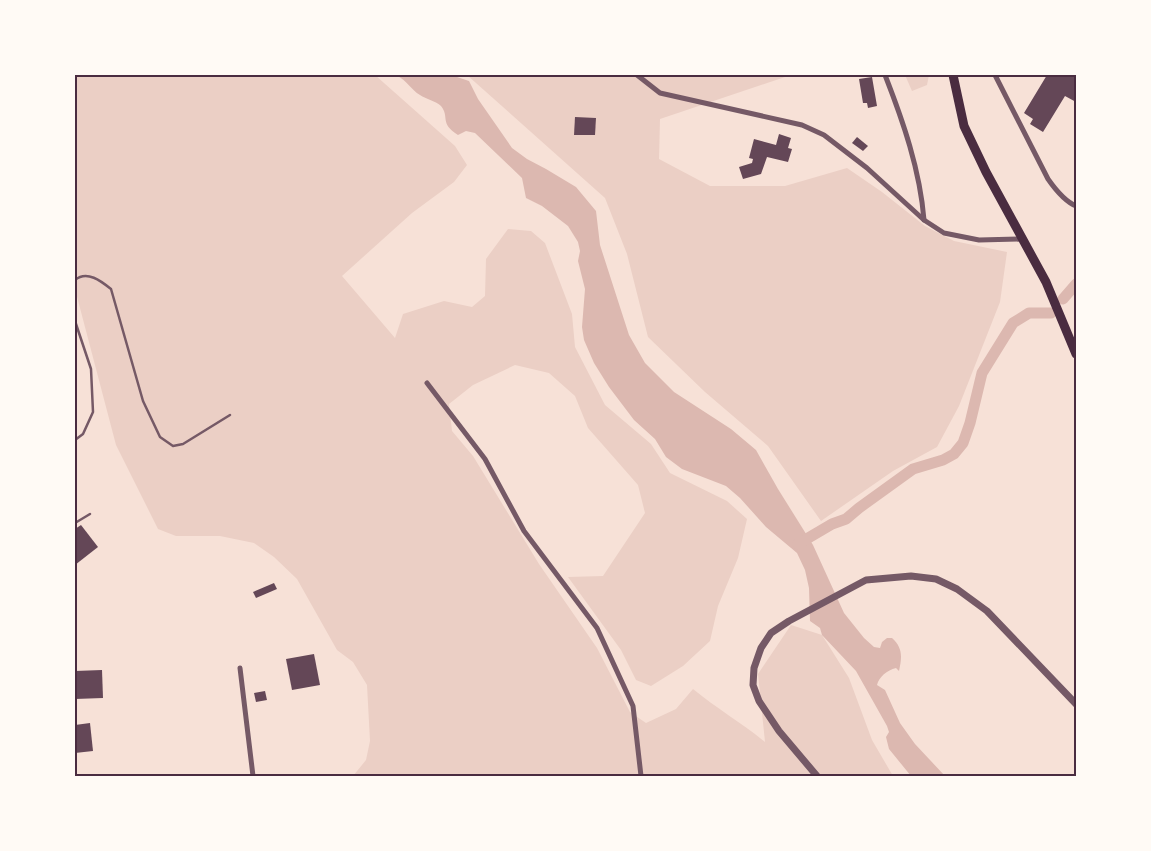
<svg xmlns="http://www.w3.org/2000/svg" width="1151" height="851" viewBox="0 0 1151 851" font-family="Poppins,sans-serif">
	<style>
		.green { fill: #ebcfc5 }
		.water { fill: #dcb8b0 }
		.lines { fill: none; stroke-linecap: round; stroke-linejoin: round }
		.canal { stroke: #dcb8b0; stroke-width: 11 }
		.building { fill: #644757 }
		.service { stroke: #755966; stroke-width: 2.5 }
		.minor { stroke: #755966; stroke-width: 5 }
		.tertiary { stroke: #755966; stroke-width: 7 }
		.trunk { stroke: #4a2c40; stroke-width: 9 }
		.neatline { fill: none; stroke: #4a2c40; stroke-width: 2 }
	</style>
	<rect width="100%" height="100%" fill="#f7e1d7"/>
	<g class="green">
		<path d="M75,75H375L455,146L467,165L454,182L412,213L342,276L395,338L403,314L444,301L472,307L485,296L486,259L508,229L531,231L545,243L572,314L575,347L605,405L651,444L670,473L727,501L747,519L738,558L718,606L710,641L683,666L651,686L636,680L621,650L568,577L603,576L645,513L638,485L588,428L575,396L549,373L515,365L473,385L449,404L452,431L473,456L539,564L597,648L630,712L646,723L676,709L693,689C716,708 742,723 765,742L758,674L791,625L822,635L849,678L872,740L893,776H353L366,760L370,741L367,685L353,662L337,650L297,579L274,557L254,543L220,536H176L158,529L116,445L75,289Z"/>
		<path d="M467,75H791L660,119L659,159L710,186H785L847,168L882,192L925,226L954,241L1007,252L1000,302L959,406L937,447L893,471L821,521L768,446L705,392L648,337L627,254L605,198Z"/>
		<path d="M905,75H929L927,85L912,91Z"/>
	</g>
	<path class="water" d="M396,75H451L469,81L478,99L512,148L527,159L546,169L576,187L596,211L600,245L629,335L645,363L674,392L731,429L756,450L778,489L813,545L844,613L864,638L874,647L880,648L882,642L887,638H892C903,648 902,657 899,671L896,668C887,670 879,677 877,685L885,690L900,723L915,744L945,776H911L889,749L886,737L889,732L887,726L856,671L822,635L820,628L810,621L809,588L805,570L797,553L766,527L740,498L726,486L682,469L666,457L655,439L634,420L609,387L594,363L584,340L582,327L585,289L578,261L580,251L578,242L568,226L542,206L526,198L522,178L475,133L466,131L458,135C439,123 450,117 441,106C436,101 426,99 420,95C411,90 408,81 396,75Z"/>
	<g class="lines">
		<g class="canal">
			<path d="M1063,299L1076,284"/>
			<path d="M798,544L832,524L846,519L859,508L913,469L943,460L954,454L963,443L970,423L982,373L1013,323L1029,313H1051"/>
		</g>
	</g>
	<g class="building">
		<path d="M1047,75H1076V102L1065,96L1043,132L1030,124L1033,119L1024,113Z"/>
		<path d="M872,77L877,106L868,108L867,103H863L859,79Z"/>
		<path d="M575,117L596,118L595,135H574Z"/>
		<path d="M779,134L791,138L788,148L792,149L788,162L767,157L761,174L743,179L739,167L752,163L753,159L749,158L754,139L776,145Z"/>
		<path d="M857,137L868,146L863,151L852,143Z"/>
		<path d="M81,525L98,547L75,565V529Z"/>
		<path d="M274,583L277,589L256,598L253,592Z"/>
		<path d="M314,654L320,685L292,690L286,659Z"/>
		<path d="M102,670L103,698L75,699V671Z"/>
		<path d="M265,691L267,700L256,702L254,693Z"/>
		<path d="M90,723L93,751L75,753V725Z"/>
	</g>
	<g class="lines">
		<g class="service">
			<path d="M75,280C87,270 101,281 111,289L143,401L160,437L173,446L183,444L230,415"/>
			<path d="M75,321L91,369L93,412L83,434L75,440"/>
			<path d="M75,523L90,514"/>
		</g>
		<g class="minor">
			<path d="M637,75L660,93L802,125L824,135L867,168L924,220L944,233L979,240L1022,239"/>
			<path d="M885,75C903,121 920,170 924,220"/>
			<path d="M995,75L1048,179C1055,189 1064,201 1076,206"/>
			<path d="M427,383L485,459L524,531L597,628L633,706L641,776"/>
			<path d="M240,668L253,776"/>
		</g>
		<path class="tertiary" d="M817,776L779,731L759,701L753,685L754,668L761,648L771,633L789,621L866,580L911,576L936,579L957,589L987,611L1076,704"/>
		<path class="trunk" d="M953,75L964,126L986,172L1046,282L1076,354"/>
	</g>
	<rect width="1151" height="851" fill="none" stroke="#fffaf5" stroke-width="152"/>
	<rect x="76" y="76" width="999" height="699" class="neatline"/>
</svg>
